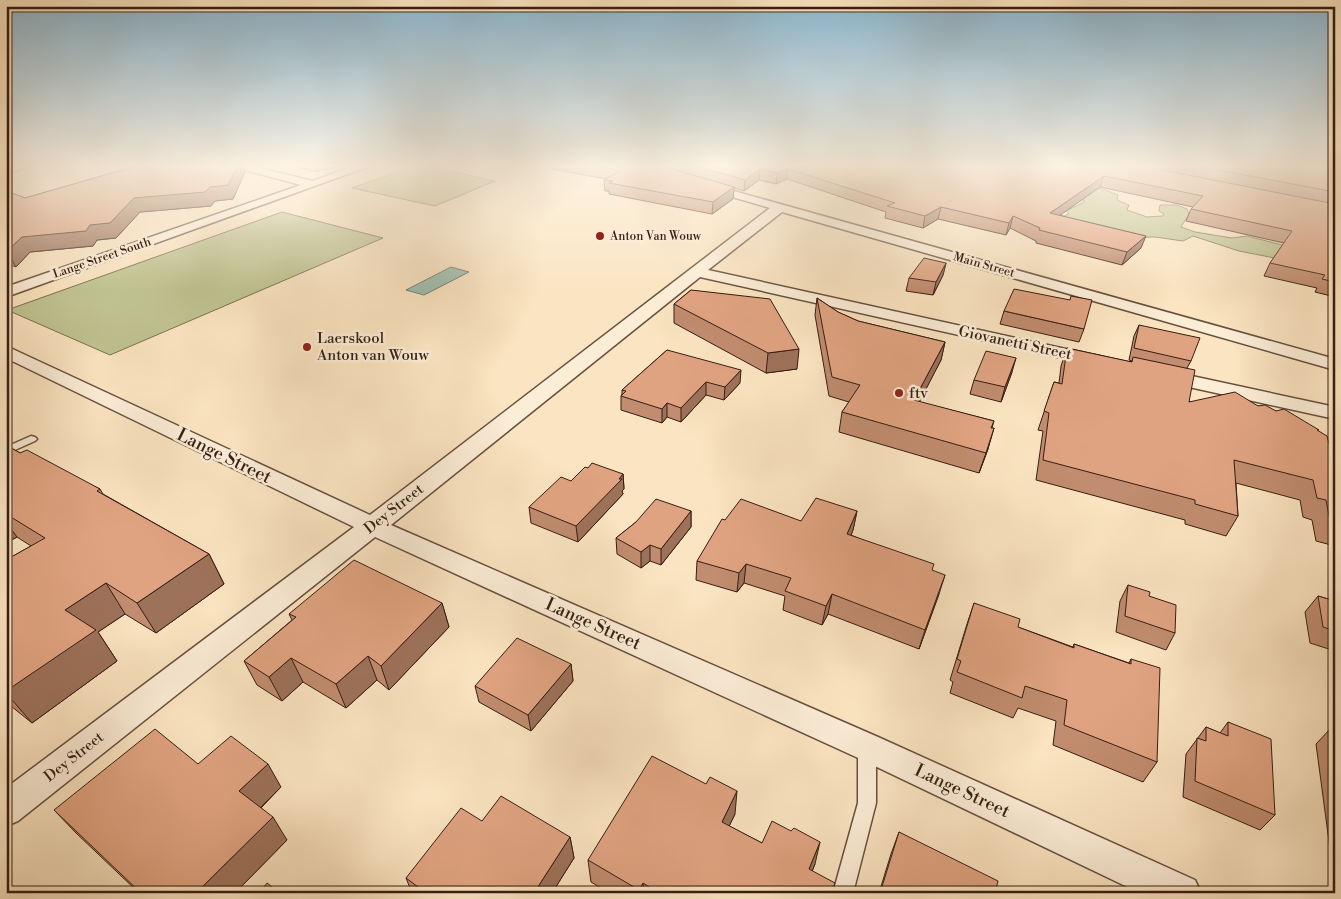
<svg xmlns="http://www.w3.org/2000/svg" width="1341" height="899" viewBox="0 0 1341 899" font-family="'Libre Bodoni',serif">
	<style>
		.green { fill: #c0c492; stroke: #7b7052 }
		.water { fill: #9fbfb1; stroke: #757e72 }
		.lines { fill: none; stroke-linecap: round; stroke-linejoin: round }
		.service-casing { stroke: #674f3e; stroke-width: 3 }
		.minor-casing { stroke: #674f3e; stroke-width: 3 }
		.path { stroke: #361d13; stroke-width: 2; stroke-dasharray: 2 1; stroke-linecap: butt }
		.service { fill: #fcedd7; fill-rule: evenodd }
		.minor { fill: #fcedd7; fill-rule: evenodd }
		.wall { fill: #c18c6f; stroke: #361d13 }
		.shaded-wall { fill: #9d725a; stroke: #361d13 }
		.building { fill: #e0a381; stroke: #361d13 }
		.poi-dot { fill: #8f2418; stroke: #fcedd7; stroke-width: 2 }
		.labels { text-anchor: middle; dominant-baseline: central; stroke-width: 5; stroke-linejoin: round; paint-order: stroke }
		.far-poi-label { font-size: 12px; fill: #361d13; stroke: #fcedd7; text-anchor: start }
		.far-street-label { font-size: 12px; fill: #361d13; stroke: #fcedd7 }
		.poi-label { font-size: 15px; fill: #361d13; stroke: #fcedd7; text-anchor: start }
		.street-label { font-size: 15px; fill: #361d13; stroke: #fcedd7 }
		.near-street-label { font-size: 18px; fill: #361d13; stroke: #fcedd7 }
	</style>
	<rect width="100%" height="100%" fill="#fbe4c1"/>
	<filter id="stains"><feTurbulence type="fractalNoise" baseFrequency=".004" numOctaves="4"/><feColorMatrix values="0 0 0 0 .2 0 0 0 0 .09 0 0 0 0 .02 0 0 0 .5 -.17"/></filter>
	<radialGradient id="worn" r=".72"><stop offset=".6" stop-color="#630" stop-opacity="0"/><stop offset="1" stop-color="#630" stop-opacity=".3"/></radialGradient>
	<g class="green">
		<path d="M417,165H422L495,181L435,206L352,188Z"/>
		<path d="M1088,187L1103,189L1118,195L1117,200L1129,205L1127,210L1147,217L1163,216L1164,214L1159,211L1160,205H1177L1187,209L1189,214L1181,227L1195,232L1232,238L1247,236L1286,246L1290,261L1239,251L1193,236L1183,241L1155,237L1116,238L1059,218L1069,214L1066,211L1084,202V200L1073,199Z"/>
		<path d="M282,212L383,238L110,355L7,310Z"/>
	</g>
	<path class="water" d="M451,267L469,272L424,295L406,290Z"/>
	<g class="lines">
		<defs>
			<g id="service">
				<path d="M31,436L35,437L37,439L35,441L6,454V447Z"/>
				<path d="M867,740L873,742L876,748V803L853,893H833L858,803V748L861,742Z"/>
			</g>
			<g id="minor">
				<path d="M226,165H247L313,181L356,165H373L6,297V287L301,185Z"/>
				<path d="M705,183L1335,359V370L782,212L708,270L1093,355L1099,356L1102,360L1099,364L1093,365L700,277L391,525L878,737L1195,880L1201,893H1140L856,757L375,537L18,821L6,826V788L354,527L6,358V346L370,515L770,208L701,188L699,186L701,184Z"/>
				<path d="M1164,370L1335,407V419L1157,380L1155,376L1157,372Z"/>
			</g>
		</defs>
		<use href="#service" class="service-casing"/>
		<use href="#minor" class="minor-casing"/>
		<path class="path" d="M6,174L38,165"/>
		<use href="#service" class="service"/>
		<use href="#minor" class="minor"/>
	</g>
	<g class="wall">
		<path d="M131,165H243L245,172L233,199L215,201L211,206L140,212L116,238L97,240L93,246L30,252L16,267L6,263V191L25,198L136,166Z"/>
		<path d="M289,165H341L326,170L323,169L317,172Z"/>
		<path d="M551,165H1335V297L1315,292L1317,288L1264,276L1270,263L1284,243L1186,221L1191,209L1193,207L1100,187L1060,215L1141,248L1122,265L1036,243V241L1010,228L1006,235L938,219L923,228L885,218L886,212L787,179L776,184L759,180L744,191L734,188L733,199L712,214L609,194V191H605L604,180L606,179L552,169Z"/>
		<path d="M946,263L943,275L933,295L906,291L909,278Z"/>
		<path d="M691,290L797,369L766,373L674,323V304Z"/>
		<path d="M817,298L838,312L858,321L945,342L941,360L919,402L994,421L992,428L988,449L979,473L839,432L842,412L849,402L829,396L815,315Z"/>
		<path d="M1004,311L1084,329L1079,342L1000,324Z"/>
		<path d="M1139,325L1191,361L1187,368L1189,402L1258,406L1276,411L1318,431L1335,466V546L1316,541L1312,520L1303,517L1300,500L1236,483L1238,516L1226,536L1185,524V520L1036,480L1043,431L1038,430L1054,382L1059,383L1061,366L1067,348L1131,362L1132,361L1129,360L1134,336Z"/>
		<path d="M667,350L740,383L724,400L706,395L681,422L667,417L662,423L621,410V396L622,394V390Z"/>
		<path d="M1012,372L1001,402L970,394L974,380Z"/>
		<path d="M6,445L20,453L100,489L103,494L209,554L224,584L156,633L125,614L98,632L117,661L32,723L6,702V560L31,546L17,537L6,543Z"/>
		<path d="M588,468L623,474L624,489L622,491L623,494L578,542L531,523L529,507L571,481Z"/>
		<path d="M691,511V527L661,565L650,561L641,568L617,554L616,538L636,522Z"/>
		<path d="M857,511L853,530L851,535L932,570L939,594L919,649L828,614L822,625L783,610L785,596L744,583L737,592L696,580L697,561L801,521Z"/>
		<path d="M1128,585L1149,596L1175,633L1166,650L1116,632L1120,601Z"/>
		<path d="M1318,596L1335,601V651L1310,643L1305,612Z"/>
		<path d="M442,603L449,627L389,690L377,680L346,708L303,682L282,701L257,685L244,661L292,620L289,614Z"/>
		<path d="M974,603L1018,627L1073,647L1074,644L1129,663L1131,659L1157,762L1143,782L1053,745L1056,721L1018,708L1013,718L950,693L953,682L950,680L967,624Z"/>
		<path d="M571,664L573,681L531,731L479,702L475,686Z"/>
		<path d="M1228,722L1275,815L1260,830L1183,797L1186,754L1206,727L1220,733Z"/>
		<path d="M1331,728L1335,730V865L1332,864L1316,744Z"/>
		<path d="M281,787L261,808L287,840L235,893H139L76,833L54,810Z"/>
		<path d="M735,814L729,826L762,843L815,864L812,871L832,893H609L591,882L588,860Z"/>
		<path d="M482,821L570,837L574,858L552,893H412L406,878Z"/>
		<path d="M899,832L995,893H879L891,854Z"/>
	</g>
	<g class="shaded-wall">
		<path d="M238,165H243L245,172L233,199L215,201L211,206L140,212L116,238L97,240L93,246L30,252L16,267L7,251L22,237L90,225L134,198L210,187Z"/>
		<path d="M315,165H322L323,169L317,172Z"/>
		<path d="M325,165H341L326,170Z"/>
		<path d="M760,169L759,180L744,191L745,180Z"/>
		<path d="M788,169L787,179L776,184L777,173Z"/>
		<path d="M1104,176L1100,187L1046,225L1050,213Z"/>
		<path d="M734,187L733,199L712,214L713,202Z"/>
		<path d="M941,207L938,219L923,228L925,216Z"/>
		<path d="M1013,216L1010,228L1006,235L1009,223Z"/>
		<path d="M1146,236L1141,248L1122,265L1127,252Z"/>
		<path d="M946,263L943,275L933,295L936,282Z"/>
		<path d="M945,342L941,360L910,420L914,400Z"/>
		<path d="M799,349L797,369L766,373L768,353Z"/>
		<path d="M1016,358L1012,372L1001,402L1005,387Z"/>
		<path d="M741,370L740,383L724,400L725,387Z"/>
		<path d="M706,382V395L681,422V408Z"/>
		<path d="M667,403V417L662,423V409Z"/>
		<path d="M994,428L988,449L979,473L986,453Z"/>
		<path d="M623,474L624,489L622,491L623,494L578,542L576,526Z"/>
		<path d="M691,511V527L661,565V549Z"/>
		<path d="M857,511L853,530L844,553L847,534Z"/>
		<path d="M6,522L17,537L6,543Z"/>
		<path d="M650,545V561L641,568V552Z"/>
		<path d="M209,554L224,584L156,633L137,603Z"/>
		<path d="M746,564L744,583L737,592L739,573Z"/>
		<path d="M945,575L939,594L919,649L925,630Z"/>
		<path d="M106,583L125,614L98,632L117,661L32,723L6,693V691L65,610Z"/>
		<path d="M832,594L828,614L822,625L826,606Z"/>
		<path d="M442,603L449,627L389,690L381,666Z"/>
		<path d="M368,656L377,680L346,708L336,684Z"/>
		<path d="M291,658L303,682L282,701L269,677Z"/>
		<path d="M571,664L573,681L531,731L528,715Z"/>
		<path d="M268,764L281,787L254,814L239,791Z"/>
		<path d="M737,791L735,814L720,845L722,822Z"/>
		<path d="M273,817L287,840L235,893H196Z"/>
		<path d="M570,837L574,858L552,893H534Z"/>
		<path d="M820,842L815,864L804,891L809,869Z"/>
		<path d="M643,883L644,893H639V890Z"/>
		<path d="M6,886L14,893H12L6,887Z"/>
	</g>
	<g class="building">
		<path d="M140,165H238L228,185L210,187L205,192L134,198L110,223L90,225L86,231L22,237L7,251H6V191L25,198Z"/>
		<path d="M591,165H658L734,187L713,202L609,183L613,181L604,180L621,171Z"/>
		<path d="M693,165H1137L1335,204V282L1322,279L1325,275L1270,263L1292,231L1191,209L1203,196L1104,176L1050,213L1146,236L1127,252L1039,230L1040,228L1013,216L1009,223L941,207L925,216L887,206L895,203L788,169L777,173L760,169L745,180Z"/>
		<path d="M1192,165H1335V192Z"/>
		<path d="M924,258L946,263L936,282L909,278Z"/>
		<path d="M1014,289L1070,300L1071,296L1092,300L1084,329L1004,311Z"/>
		<path d="M691,290L770,299L799,349L768,353L674,304Z"/>
		<path d="M817,298L838,312L858,321L945,342L914,400L994,421L991,428H994L986,453L842,412L860,385L832,377Z"/>
		<path d="M1139,325L1200,338L1191,361L1134,348Z"/>
		<path d="M1067,348L1132,362L1133,357L1195,370L1189,402L1235,392L1258,406L1265,405L1276,411L1284,409L1319,430H1317L1327,436L1335,466V522L1330,521L1326,500L1317,498L1313,480L1234,460L1238,516L1195,504V500L1043,460L1049,413L1044,411L1054,382L1062,384Z"/>
		<path d="M667,350L741,370L725,387L706,382L681,408L667,403L662,409L621,396L626,391L622,390Z"/>
		<path d="M986,351L1016,358L1005,387L974,380Z"/>
		<path d="M6,445L20,453L27,450L100,489L97,491L209,554L137,603L106,583L65,610L96,630L6,691V560L45,538L6,514Z"/>
		<path d="M592,463L623,474L619,479H622L576,526L529,507L561,477L571,481L585,467L588,468Z"/>
		<path d="M816,498L857,511L847,534L934,564L932,570L945,575L925,630L832,594L826,606L785,591L791,578L746,564L739,573L697,561L722,519L725,520L741,499L801,521Z"/>
		<path d="M656,499L691,511L661,549L650,545L641,552L616,538L636,522Z"/>
		<path d="M354,560L442,603L381,666L368,656L336,684L291,658L269,677L244,661L296,617L289,614Z"/>
		<path d="M1128,585L1150,592L1149,596L1176,605L1175,633L1125,616Z"/>
		<path d="M1318,596L1335,601V631L1323,627Z"/>
		<path d="M974,603L1020,619L1018,627L1074,648V644L1131,664V659L1160,668L1157,762L1064,725L1067,700L1025,686L1022,698L957,672L961,661L957,659Z"/>
		<path d="M517,638L571,664L528,715L475,686Z"/>
		<path d="M1228,722L1271,739L1275,815L1195,781L1197,738L1206,741V727L1228,736Z"/>
		<path d="M1331,728L1335,730V754Z"/>
		<path d="M155,729L198,764L231,736L268,764L239,791L273,817L196,893H141L54,810Z"/>
		<path d="M652,756L706,784L710,777L737,791L722,822L762,843L772,821L791,831L794,828L820,842L809,869L835,883L831,893H659L643,883L639,890L588,860Z"/>
		<path d="M501,796L570,837L534,893H426L406,878L461,808L482,821Z"/>
		<path d="M899,832L998,881L995,893H880Z"/>
		<path d="M267,883L280,893H259Z"/>
		<path d="M6,887L12,893H6Z"/>
	</g>
	<linearGradient id="sky" x2="0" y2="1"><stop stop-color="#8bb8d2"/><stop offset="0.57" stop-color="#fdf3e3"/><stop offset="1" stop-color="#fdf3e3" stop-opacity="0"/></linearGradient>
	<rect width="1341" height="291" fill="url(#sky)"/>
	<g class="poi-dot">
		<circle cx="600" cy="236" r="5"/>
		<circle cx="307" cy="347" r="5"/>
		<circle cx="899" cy="393" r="5"/>
	</g>
	<g class="labels">
		<g class="far-poi-label">
			<text x="610" y="236">Anton Van Wouw</text>
		</g>
		<g class="far-street-label">
			<text transform="translate(102 258) rotate(-19)">Lange Street South</text>
			<text transform="translate(984 265) rotate(16)">Main Street</text>
		</g>
		<g class="poi-label">
			<text x="317" y="338">Laerskool<tspan x="317" dy="17">Anton van Wouw</tspan></text>
			<text x="909" y="393">ftv</text>
		</g>
		<g class="street-label">
			<text transform="translate(1015 343) rotate(12)">Giovanetti Street</text>
			<text transform="translate(394 509) rotate(-38)">Dey Street</text>
			<text transform="translate(74 757) rotate(-38)">Dey Street</text>
		</g>
		<g class="near-street-label">
			<text transform="translate(224 456) rotate(26)">Lange Street</text>
			<text transform="translate(593 624) rotate(24)">Lange Street</text>
			<text transform="translate(962 791) rotate(25)">Lange Street</text>
		</g>
	</g>
	<rect width="1341" height="899" fill="none" stroke="#fbe4c1" stroke-width="25"/>
	<rect x="8" y="8" width="1326" height="884" fill="none" stroke="#361d13" stroke-width="2.5"/>
	<rect x="12" y="12" width="1316" height="874" fill="none" stroke="#361d13"/>
	<rect width="100%" height="100%" filter="url(#stains)"/>
	<rect width="100%" height="100%" fill="url(#worn)"/>
</svg>
